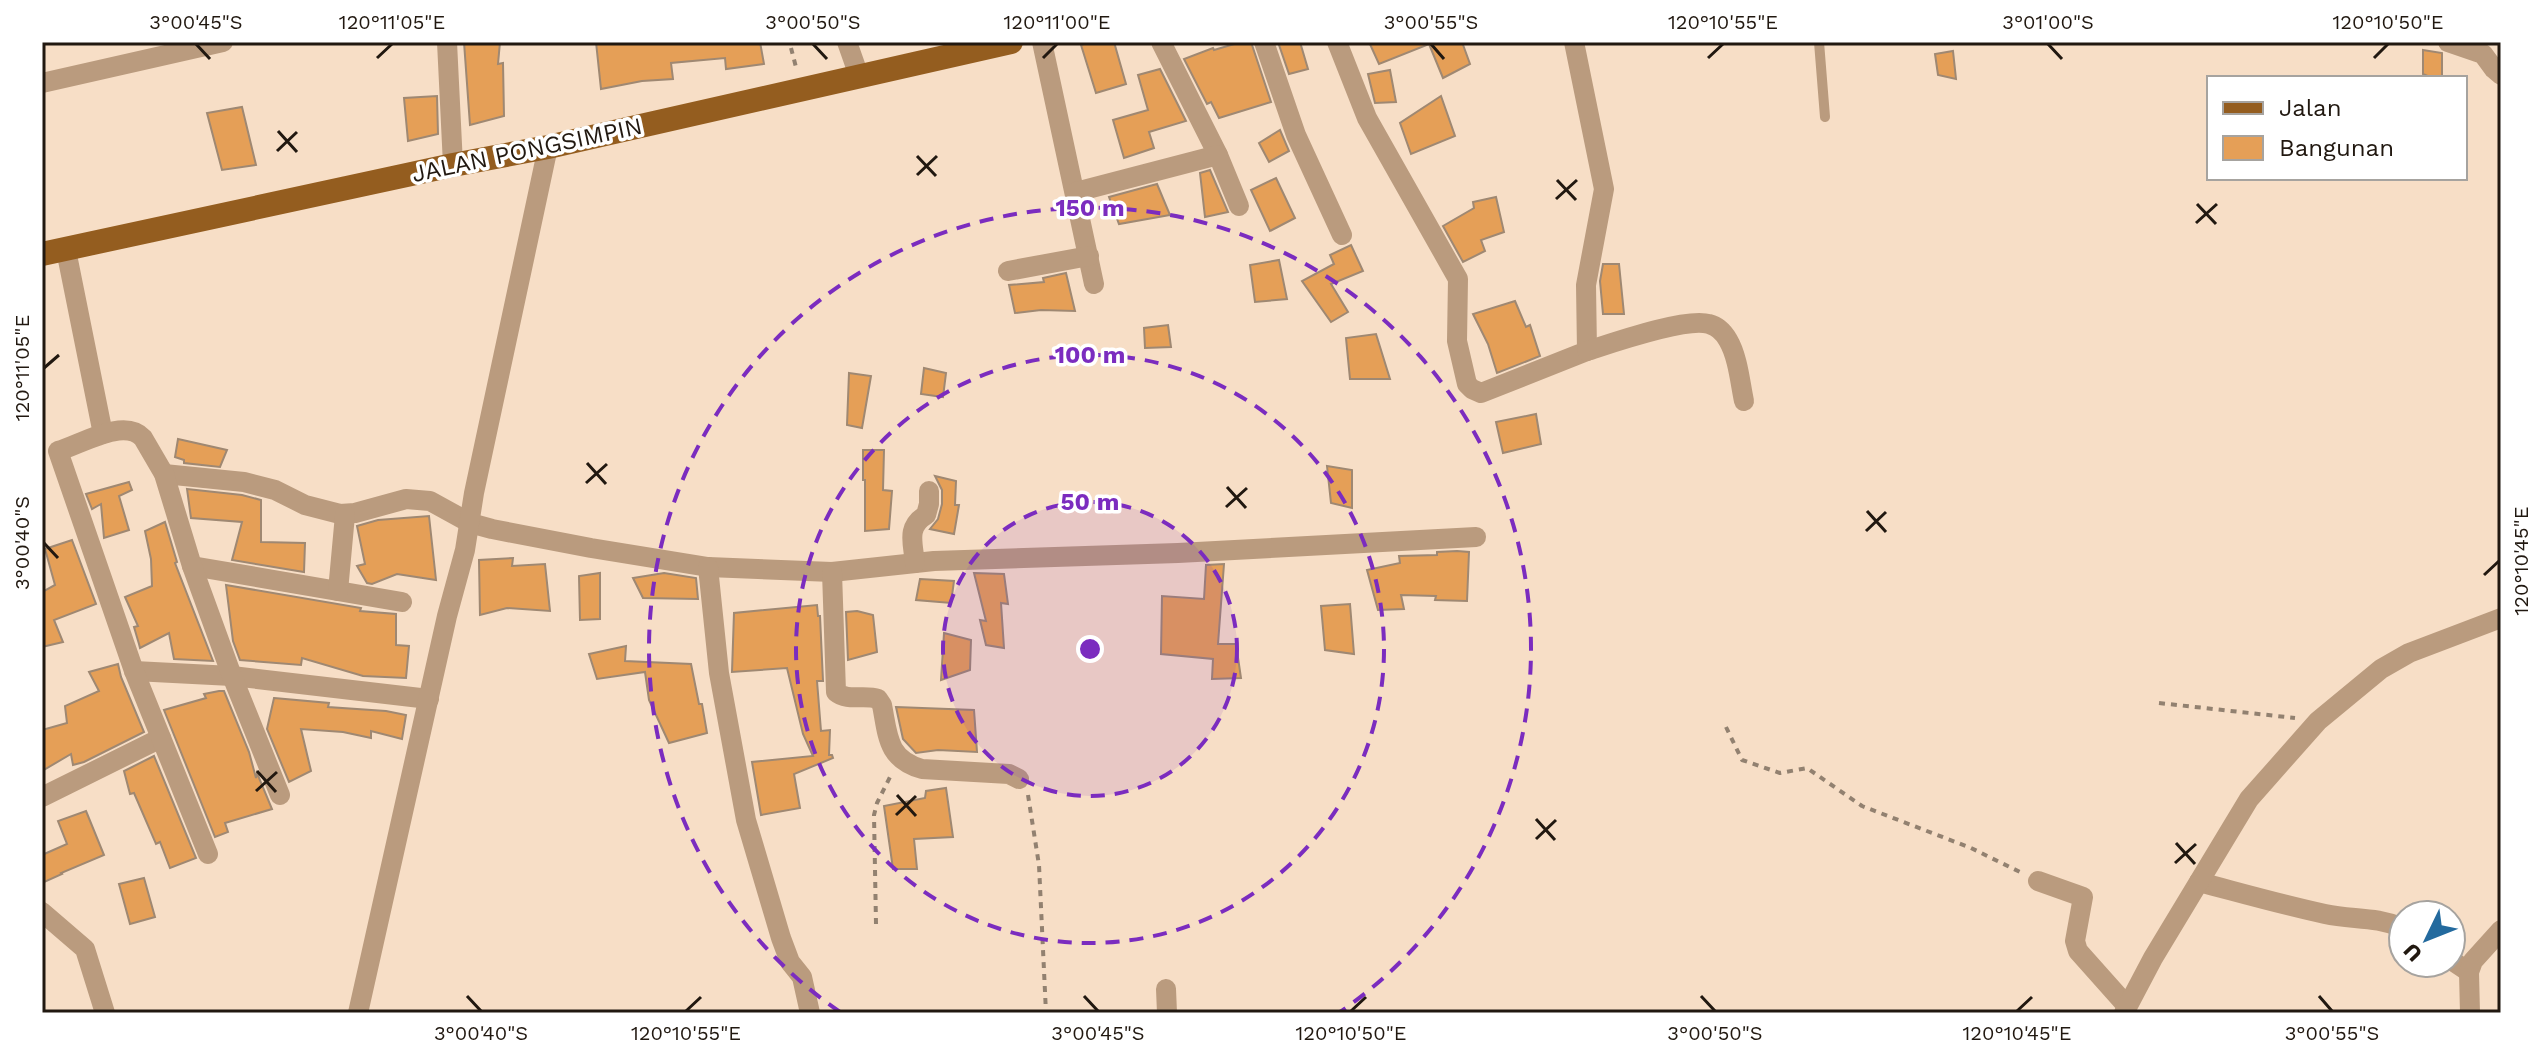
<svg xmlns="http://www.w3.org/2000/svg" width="2543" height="1055" viewBox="0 0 2543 1055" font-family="'Work Sans',sans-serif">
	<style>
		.building { fill: #e59f57; stroke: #9f8872; stroke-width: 2 }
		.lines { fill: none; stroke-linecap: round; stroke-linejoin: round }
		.path { stroke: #928170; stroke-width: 4; stroke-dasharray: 6 6; stroke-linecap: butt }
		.service { stroke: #ba9b7e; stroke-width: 10 }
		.minor { stroke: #ba9b7e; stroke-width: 20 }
		.primary { stroke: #945d1f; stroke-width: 24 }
		.ticks { fill: none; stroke: #211810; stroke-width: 3 }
		.ring { fill: none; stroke: #7b2cbf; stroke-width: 4; stroke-dasharray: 14 10 }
		.labels { text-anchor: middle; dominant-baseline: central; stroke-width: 7; stroke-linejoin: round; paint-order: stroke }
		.street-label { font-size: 24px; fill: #211810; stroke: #fff }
		.centre { fill: #7b2cbf; stroke: #fff; stroke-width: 4 }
		.ring-label { font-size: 24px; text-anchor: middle; font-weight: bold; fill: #7b2cbf; stroke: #fff; stroke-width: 7; stroke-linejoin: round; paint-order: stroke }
		.neatline { fill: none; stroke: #211810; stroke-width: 3 }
		.ticks-label { font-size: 20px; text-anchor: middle; fill: #211810 }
	</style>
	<rect width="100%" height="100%" fill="#f7dec6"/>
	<g class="building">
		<path d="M464,42H500L498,64L503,63L504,116L470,125Z"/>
		<path d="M596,42H760L764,64L726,69L725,58L671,63L673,79L642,81L601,89Z"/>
		<path d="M1090,42H1114L1126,84L1096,93L1081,45Z"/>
		<path d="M1241,42H1251L1271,102L1219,118L1211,102L1207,104L1184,59L1213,48L1214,50Z"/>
		<path d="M1278,42H1300L1308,69L1289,74Z"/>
		<path d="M1369,42H1462L1470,64L1443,78L1429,44L1379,64Z"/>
		<path d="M2423,50L2442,53V78H2432L2423,74Z"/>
		<path d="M1953,51L1956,79L1938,75L1935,54Z"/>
		<path d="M1160,69L1186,121L1149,132L1154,148L1124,158L1113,120L1148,110L1138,75Z"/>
		<path d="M1390,70L1396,102L1375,103L1368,74Z"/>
		<path d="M437,96L438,134L408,141L404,98Z"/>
		<path d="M1441,96L1455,136L1411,154L1400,123Z"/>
		<path d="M242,107L256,165L222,170L207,113Z"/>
		<path d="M1280,130L1289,151L1269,162L1259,143Z"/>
		<path d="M1210,170L1228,212L1205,217L1200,173Z"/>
		<path d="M1276,178L1295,218L1270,231L1251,190Z"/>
		<path d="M1157,184L1170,215L1119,224L1109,197Z"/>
		<path d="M1496,197L1504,232L1481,240L1485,251L1463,262L1443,226L1474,208L1473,202Z"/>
		<path d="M1351,245L1363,271L1331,284L1348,312L1331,322L1302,281L1334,264L1330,255Z"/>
		<path d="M1279,260L1287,299L1255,302L1250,265Z"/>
		<path d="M1603,264H1619L1624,314H1603L1600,281Z"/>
		<path d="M1066,273L1075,311L1041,310L1015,313L1009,285L1044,282L1043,278Z"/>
		<path d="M1515,301L1526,327L1530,325L1540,356L1497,373L1488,344L1473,314Z"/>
		<path d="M1168,325L1171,347L1145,348L1144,328Z"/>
		<path d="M1376,334L1390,379H1350L1346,338Z"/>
		<path d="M924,368L946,373L943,397L921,394Z"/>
		<path d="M849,373L871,376L862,428L847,425Z"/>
		<path d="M1536,414L1541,444L1503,453L1496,422Z"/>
		<path d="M178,439L227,450L220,467L184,463V460L175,457Z"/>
		<path d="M863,450H884L883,490L892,491L889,529L865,531V480H863Z"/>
		<path d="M1327,466L1352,470V508L1331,503Z"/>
		<path d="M935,476L956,481L955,505H959L954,534L930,529L938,519L942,504V490Z"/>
		<path d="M129,482L132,490L119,496L129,530L104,538L101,504L92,509L86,494Z"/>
		<path d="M187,489L242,495L261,500V542L305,543L304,572L232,560L242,522L191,518Z"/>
		<path d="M429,516L436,580L397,574L372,584L367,583L357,566L365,564L357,526L378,520Z"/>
		<path d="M165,522L177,562L175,563L213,661L174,659L169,633L140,648L139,644L134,627L138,626L125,597L152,586L151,559L145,531Z"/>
		<path d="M72,540L96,604L54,620L63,642L42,647V592L55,585L45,549Z"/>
		<path d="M1457,551L1469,552L1467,601L1435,600L1436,596L1401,595L1404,609L1378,610L1367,570L1400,563L1399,556L1437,555V552Z"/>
		<path d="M513,558L512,566L545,564L550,611L507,608L480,615L479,560Z"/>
		<path d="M1224,564L1218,644H1236L1241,678L1212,679L1213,659L1161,654L1162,596L1204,599L1206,565Z"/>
		<path d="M600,573V619L580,620L579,576Z"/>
		<path d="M664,573L696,578L698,599L643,598L633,578Z"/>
		<path d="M974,573L1004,574L1008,604L1001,603L1004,648L986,645L980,620L986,621Z"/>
		<path d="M920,579L954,581L951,603L916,600Z"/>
		<path d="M226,585L361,608L360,611L396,614V645L409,646L406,678L363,676L302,658L301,665L240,660L233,641Z"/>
		<path d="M1350,604L1354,654L1325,650L1321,606Z"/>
		<path d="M817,605L818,616H820L823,681H817L821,731L830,730L829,755H832L833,758L794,774L800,808L761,815L752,762L813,756L803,734L787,668L732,672L734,613Z"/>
		<path d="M857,611L873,615L877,652L848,660L846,612Z"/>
		<path d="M944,633L971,640L970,670L941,680Z"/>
		<path d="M626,646L625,661L691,664L699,704H702L707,733L669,743L649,700L645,672L597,679L589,654Z"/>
		<path d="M118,664L121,677L144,732L84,762L73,765L71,754L42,771V730L67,723L65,706L99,691L89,672Z"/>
		<path d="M219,691H224L249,752L256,778L257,773L272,809L225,823L228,832L215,837L164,710L206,698L204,694Z"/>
		<path d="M274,698L329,703L328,707L386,711L406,715L402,739L371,731V738L343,732L301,729L311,771L289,782L267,729Z"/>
		<path d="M896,707L974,710L977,752L938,750L916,753L903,739Z"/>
		<path d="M154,756L196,858L170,868L160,842L156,844L134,793L130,794L124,771Z"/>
		<path d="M946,788L953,837L914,839L917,869H893L884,806L925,798L926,791Z"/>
		<path d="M86,811L104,855L61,873L62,874L42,883V855L67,844L58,821Z"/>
		<path d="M144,878L155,917L130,924L119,884Z"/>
	</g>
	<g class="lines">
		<g class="path">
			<path d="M791,48L797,71"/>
			<path d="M2159,703L2295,718"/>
			<path d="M1726,727L1742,760L1780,773L1807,768L1862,806L1971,848L2022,873"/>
			<path d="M1028,795L1039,865L1046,1013"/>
			<path d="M876,924L874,815L877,803L891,775"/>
		</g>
		<path class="service" d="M1819,42L1825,117"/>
		<g class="minor">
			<path d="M447,42L453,165"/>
			<path d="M847,42L859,76"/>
			<path d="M1042,42L1094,284"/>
			<path d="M1161,42L1218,155"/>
			<path d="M1264,42L1296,135L1342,235"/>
			<path d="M1337,42L1367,118L1458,279L1457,341L1467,384L1472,389L1481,393L1587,351L1586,285L1604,189L1574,42"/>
			<path d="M2448,42L2483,54L2494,69L2501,75"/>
			<path d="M42,83L223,42"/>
			<path d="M1076,192L1218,155L1239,206"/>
			<path d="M66,250L103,434"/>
			<path d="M1008,271L1089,256"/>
			<path d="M1587,351C1612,343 1686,317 1709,324C1717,326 1724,333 1728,340C1738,357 1740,382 1744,401"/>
			<path d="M164,474L244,482L275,490L305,505L340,514L355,513L406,499L430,501L470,523L492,529L591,548L708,567L832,572L934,561L1178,553L1476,537"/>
			<path d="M915,563C913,543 906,527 926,515L929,504V491"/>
			<path d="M192,566L402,602"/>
			<path d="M708,567L719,673L746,820L781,938L790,962L802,977L810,1013"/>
			<path d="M832,572L836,692C848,702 864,694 878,699L882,705C888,736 887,759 922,769L1009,774L1019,779"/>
			<path d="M338,591L345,515"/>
			<path d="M134,671L232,676L429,699"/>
			<path d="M42,797L161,738"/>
			<path d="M208,854L134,671L58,451C80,445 124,417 143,438L164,474L192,566L232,676L280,795"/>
			<path d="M2038,881L2083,897L2075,941L2078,951L2127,1006"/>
			<path d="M2199,882C2241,893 2283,905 2325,914C2353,920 2375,916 2403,928"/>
			<path d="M42,912L85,949L105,1013"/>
			<path d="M2451,960L2469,972"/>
			<path d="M1166,989L1167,1013"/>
			<path d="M358,1013L447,616L465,550L474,493L548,147"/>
			<path d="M2124,1013L2153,958L2249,799L2318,721L2381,669L2409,653L2501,618"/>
			<path d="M2470,1013L2469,972L2473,961L2501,930"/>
		</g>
		<path class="primary" d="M42,254L453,165L548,147L1011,42"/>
	</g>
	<path class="ticks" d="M196,44L210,59M813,44L827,59M1431,44L1444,59M2048,44L2062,59M377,58L392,44M1043,58L1057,44M1708,58L1723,44M2374,58L2388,44M278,131L297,152M277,151L297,132M917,156L936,176M917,175L937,156M1557,180L1576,200M1556,199L1577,180M2197,204L2216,224M2196,223L2217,204M44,368L59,355M587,463L606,484M586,483L607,464M1227,487L1246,508M1226,507L1247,488M1867,511L1886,532M1866,531L1886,512M44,543L58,558M2484,575L2499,561M257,771L276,792M256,791L277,772M897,795L916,816M896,815L916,796M1536,819L1555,840M1536,839L1556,820M2176,843L2195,864M2175,863L2196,844M467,996L481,1011M1084,996L1098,1011M1701,996L1715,1011M2319,996L2332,1011M686,1011L701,997M1351,1011L1366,997M2017,1011L2032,997"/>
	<circle cx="1090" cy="649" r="147" fill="#7b2cbf" fill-opacity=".12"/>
	<g class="ring">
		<circle cx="1090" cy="649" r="147"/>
		<circle cx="1090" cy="649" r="294"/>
		<path d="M840 1012A441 441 0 1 1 1340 1012"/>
	</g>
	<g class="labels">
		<g class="street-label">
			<text transform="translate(527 150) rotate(-12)">JALAN PONGSIMPIN</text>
		</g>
	</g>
	<circle cx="1090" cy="649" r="12" class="centre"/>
	<g class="ring-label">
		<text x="1090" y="216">150 m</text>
		<text x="1090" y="363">100 m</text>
		<text x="1090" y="510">50 m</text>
	</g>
	<rect width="2543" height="1055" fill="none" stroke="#ffffff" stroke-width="88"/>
	<rect x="2207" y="76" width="260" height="104" fill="#ffffff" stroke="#a6a39f" stroke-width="2"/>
	<rect x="2223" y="102" width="40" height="12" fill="#945d1f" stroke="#a6a39f" stroke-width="2"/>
	<text x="2279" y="116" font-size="24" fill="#211810">Jalan</text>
	<rect x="2223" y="136" width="40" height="24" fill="#e59f57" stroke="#a6a39f" stroke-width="2"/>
	<text x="2279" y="156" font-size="24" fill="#211810">Bangunan</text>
	<g transform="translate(2427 939) rotate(227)"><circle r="38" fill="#ffffff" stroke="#a6a39f" stroke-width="2"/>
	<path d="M0-6L14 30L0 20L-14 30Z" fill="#236a9e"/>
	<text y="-12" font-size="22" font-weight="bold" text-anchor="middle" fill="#211810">U</text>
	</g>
	<rect x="44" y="44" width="2455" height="967" class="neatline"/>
	<g class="ticks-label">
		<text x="196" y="29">3°00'45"S</text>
		<text x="392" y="29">120°11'05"E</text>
		<text x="813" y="29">3°00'50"S</text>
		<text x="1057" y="29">120°11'00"E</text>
		<text x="1431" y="29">3°00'55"S</text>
		<text x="1723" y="29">120°10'55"E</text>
		<text x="2048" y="29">3°01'00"S</text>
		<text x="2388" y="29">120°10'50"E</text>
		<text transform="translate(22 368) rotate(-90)" y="7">120°11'05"E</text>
		<text transform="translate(22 543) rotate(-90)" y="7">3°00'40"S</text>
		<text transform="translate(2521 561) rotate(-90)" y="7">120°10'45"E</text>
		<text x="481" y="1040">3°00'40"S</text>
		<text x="686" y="1040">120°10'55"E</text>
		<text x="1098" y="1040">3°00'45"S</text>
		<text x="1351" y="1040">120°10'50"E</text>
		<text x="1715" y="1040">3°00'50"S</text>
		<text x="2017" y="1040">120°10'45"E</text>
		<text x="2332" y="1040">3°00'55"S</text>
	</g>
</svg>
